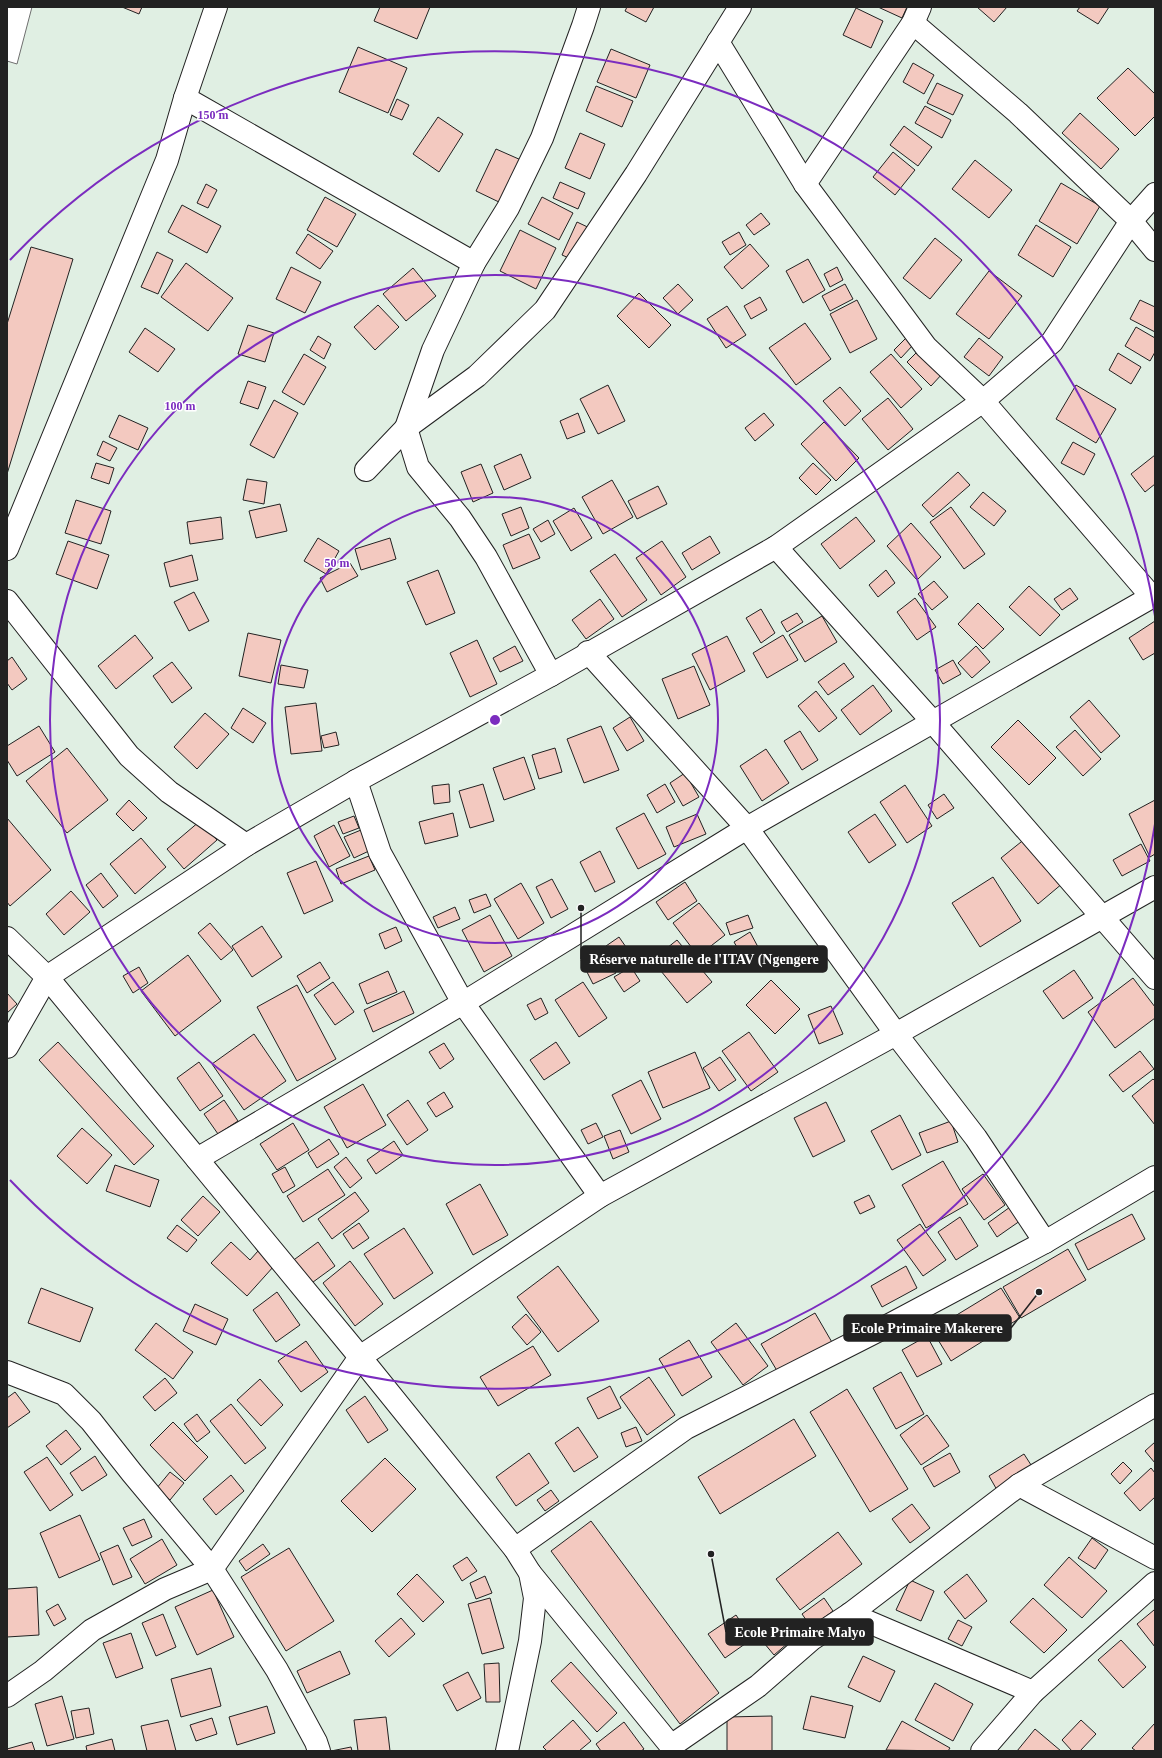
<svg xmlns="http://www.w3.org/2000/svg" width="1162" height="1758" viewBox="0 0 1162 1758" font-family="'Times New Roman',serif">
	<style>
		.green { fill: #e0efe3; stroke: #6f6f6f }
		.building { fill: #f3c9c0; stroke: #222 }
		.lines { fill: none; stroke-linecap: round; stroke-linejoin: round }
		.minor-casing { stroke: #222; stroke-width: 24 }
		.tertiary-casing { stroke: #222; stroke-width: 24 }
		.minor { stroke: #fff; stroke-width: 22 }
		.tertiary { stroke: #fff; stroke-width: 22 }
		.ring { fill: none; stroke: #7b2cbf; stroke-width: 2 }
		.centre { fill: #7b2cbf; stroke: #fff; stroke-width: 2 }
		.ring-label { font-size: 12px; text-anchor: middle; font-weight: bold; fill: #7b2cbf; stroke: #fff; stroke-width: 3; stroke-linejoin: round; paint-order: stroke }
		.leader { fill: none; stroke: #222; stroke-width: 1.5 }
		.callout-dot { fill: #222; stroke: #fff; stroke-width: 1.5 }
		.callout { fill: #222; stroke: #222; stroke-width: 1.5 }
		.callout-label { font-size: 14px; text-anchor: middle; font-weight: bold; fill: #fff }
	</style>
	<rect width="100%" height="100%" fill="#fff"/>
	<path class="green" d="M32,7H1155V1751H7V61L17,64Z"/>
	<g class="building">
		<path d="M122,7H142L139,14Z"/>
		<path d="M380,7H430L417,39L374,21Z"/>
		<path d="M627,7H654L646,22L625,11Z"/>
		<path d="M878,7H907L902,18Z"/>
		<path d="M977,7H1007L994,22Z"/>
		<path d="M1080,7H1109L1098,24L1077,11Z"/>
		<path d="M856,8L883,21L871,48L843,35Z"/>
		<path d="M358,47L407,68L388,113L339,92Z"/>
		<path d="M611,49L650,65L636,98L597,82Z"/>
		<path d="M913,63L934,75L924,94L903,82Z"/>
		<path d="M1128,68L1155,94V116L1135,136L1097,98Z"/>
		<path d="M937,83L963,95L953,115L927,103Z"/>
		<path d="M596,86L633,101L622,127L586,111Z"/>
		<path d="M397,99L409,105L402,120L390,115Z"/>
		<path d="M925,106L951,120L942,138L915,123Z"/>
		<path d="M1080,113L1119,149L1101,169L1062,133Z"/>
		<path d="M438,117L463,134L439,172L413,154Z"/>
		<path d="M904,126L932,147L918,166L890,145Z"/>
		<path d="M580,133L605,144L590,179L565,168Z"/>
		<path d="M496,149L521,160L501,203L476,191Z"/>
		<path d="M893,152L915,170L895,195L873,177Z"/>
		<path d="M975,160L1012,190L989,218L952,189Z"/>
		<path d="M560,182L585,193L578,209L553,198Z"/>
		<path d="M1061,183L1100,206L1077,244L1039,221Z"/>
		<path d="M206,184L217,190L208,208L197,203Z"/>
		<path d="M325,197L356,214L337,247L307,230Z"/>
		<path d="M542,197L573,213L559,240L528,224Z"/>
		<path d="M182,205L221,226L207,253L168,232Z"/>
		<path d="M761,213L770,224L754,235L746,225Z"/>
		<path d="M577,222L596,231L580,263L562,255Z"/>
		<path d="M1036,225L1071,247L1053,277L1018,255Z"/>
		<path d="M520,230L556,248L536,289L500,271Z"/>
		<path d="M739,232L746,245L730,255L722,242Z"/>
		<path d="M308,234L333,251L320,269L296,253Z"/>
		<path d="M935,238L962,260L930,299L903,278Z"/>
		<path d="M750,244L769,266L742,289L724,267Z"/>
		<path d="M31,247L73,259L7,474V324Z"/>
		<path d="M157,252L173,260L158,294L141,287Z"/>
		<path d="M808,259L825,290L803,303L786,271Z"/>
		<path d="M186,263L233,298L208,331L161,297Z"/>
		<path d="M291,267L321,282L305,313L276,299Z"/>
		<path d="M837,267L843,280L830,287L824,274Z"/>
		<path d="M413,268L436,296L406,321L383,294Z"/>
		<path d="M989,271L1022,296L989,339L956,314Z"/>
		<path d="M678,284L693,300L678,314L663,298Z"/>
		<path d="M845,284L853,299L830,311L822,296Z"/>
		<path d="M639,293L671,325L649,348L617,316Z"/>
		<path d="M760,297L767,310L751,319L744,306Z"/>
		<path d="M857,300L877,339L850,353L830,314Z"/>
		<path d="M1140,300L1155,307V332L1130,319Z"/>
		<path d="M378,305L399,327L375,350L354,327Z"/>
		<path d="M727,306L746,335L726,348L707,319Z"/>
		<path d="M805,323L831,359L796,385L769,348Z"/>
		<path d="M248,325L274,333L265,362L238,354Z"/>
		<path d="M1136,327L1155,338V352L1150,361L1125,346Z"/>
		<path d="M145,328L175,349L158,372L129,352Z"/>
		<path d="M318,336L331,344L324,359L310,350Z"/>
		<path d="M906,338L913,345L901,358L894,350Z"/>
		<path d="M979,338L1003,357L989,376L964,357Z"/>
		<path d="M919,350L943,373L931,386L907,362Z"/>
		<path d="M1118,353L1141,367L1131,384L1109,370Z"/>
		<path d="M304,354L326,367L304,405L282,392Z"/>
		<path d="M891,354L922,389L901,408L870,372Z"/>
		<path d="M248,381L266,387L258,409L240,403Z"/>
		<path d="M608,385L625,421L598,434L580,399Z"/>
		<path d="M1076,385L1116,409L1096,443L1056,419Z"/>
		<path d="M840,387L861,411L845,426L823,401Z"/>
		<path d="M888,398L913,429L888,450L862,419Z"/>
		<path d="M274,400L298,413L274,458L250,445Z"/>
		<path d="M578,413L585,432L567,439L560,421Z"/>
		<path d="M764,413L774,425L755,441L745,428Z"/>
		<path d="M119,415L148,428L138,450L109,437Z"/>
		<path d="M824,422L859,458L836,481L801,444Z"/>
		<path d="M103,441L117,448L110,461L97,455Z"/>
		<path d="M1073,442L1095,454L1084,475L1061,463Z"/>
		<path d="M521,454L531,478L504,490L494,466Z"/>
		<path d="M1155,455V484L1145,492L1131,474Z"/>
		<path d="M96,463L114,468L109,484L91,478Z"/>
		<path d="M813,463L831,480L816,495L799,478Z"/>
		<path d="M481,464L493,493L473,502L461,472Z"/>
		<path d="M958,472L970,485L933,517L922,505Z"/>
		<path d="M247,479L267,482L264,504L243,500Z"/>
		<path d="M612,480L633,517L603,534L582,497Z"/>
		<path d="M658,486L667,504L637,519L628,501Z"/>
		<path d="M983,492L1006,511L994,526L970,507Z"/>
		<path d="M76,500L111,511L101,544L65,533Z"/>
		<path d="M280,504L287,531L256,538L249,511Z"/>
		<path d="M521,507L529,528L511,536L502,514Z"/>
		<path d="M951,507L985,554L964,569L930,522Z"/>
		<path d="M574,508L592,538L571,551L553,521Z"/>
		<path d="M221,517L223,539L190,544L187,522Z"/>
		<path d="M856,517L875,541L840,569L821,544Z"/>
		<path d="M548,520L555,534L541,542L533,529Z"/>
		<path d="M911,523L941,557L917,580L887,546Z"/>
		<path d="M529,534L540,558L513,569L503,545Z"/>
		<path d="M710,536L720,553L692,570L682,553Z"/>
		<path d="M318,538L339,551L326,574L304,561Z"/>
		<path d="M390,538L396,559L361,570L355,549Z"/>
		<path d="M68,541L109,555L97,589L56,574Z"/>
		<path d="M662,541L686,577L661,595L636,558Z"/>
		<path d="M615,554L647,600L622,617L590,571Z"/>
		<path d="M192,555L198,580L170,587L164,563Z"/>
		<path d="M350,563L358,576L327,592L320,578Z"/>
		<path d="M438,570L455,613L426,625L407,582Z"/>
		<path d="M886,570L895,583L878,597L869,585Z"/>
		<path d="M934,581L948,597L932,610L918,594Z"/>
		<path d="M1029,586L1060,615L1040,636L1009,607Z"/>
		<path d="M1070,588L1078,599L1062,610L1054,599Z"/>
		<path d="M194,592L209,621L189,631L174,602Z"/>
		<path d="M915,598L936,627L917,640L897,612Z"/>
		<path d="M600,599L614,619L586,639L572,620Z"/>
		<path d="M978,603L1004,629L983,649L958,624Z"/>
		<path d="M761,609L775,633L761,643L746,618Z"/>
		<path d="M797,613L803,622L787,632L781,622Z"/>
		<path d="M822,616L837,642L805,662L789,635Z"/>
		<path d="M1155,621V653L1143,660L1129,638Z"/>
		<path d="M248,633L281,640L271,683L239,676Z"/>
		<path d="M135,635L153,658L116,689L98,666Z"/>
		<path d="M783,635L798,660L767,678L753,653Z"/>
		<path d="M727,636L745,671L710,690L692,654Z"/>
		<path d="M477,640L497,684L470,697L450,653Z"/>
		<path d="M515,646L523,661L500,672L493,658Z"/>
		<path d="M976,646L990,662L972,678L958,663Z"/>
		<path d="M12,657L27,679L12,690L7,683V661Z"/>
		<path d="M953,660L961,674L943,684L935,670Z"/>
		<path d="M172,662L192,688L172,703L153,676Z"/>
		<path d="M844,663L854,677L828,695L818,682Z"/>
		<path d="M281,665L308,670L304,688L278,684Z"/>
		<path d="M694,666L710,705L678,719L662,679Z"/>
		<path d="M873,685L892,711L860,735L841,710Z"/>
		<path d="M816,691L837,718L819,732L798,706Z"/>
		<path d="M1089,700L1120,736L1101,753L1070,717Z"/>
		<path d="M316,703L322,751L291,754L285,707Z"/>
		<path d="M243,708L266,723L253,743L231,728Z"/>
		<path d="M205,713L229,734L197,769L174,747Z"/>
		<path d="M630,717L644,741L627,751L613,728Z"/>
		<path d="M1018,720L1056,758L1029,785L991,747Z"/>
		<path d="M39,726L55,752L17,776L7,760V746Z"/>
		<path d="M601,726L619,770L584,783L567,739Z"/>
		<path d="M1075,730L1101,759L1083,776L1056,747Z"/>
		<path d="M800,731L818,760L802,770L784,741Z"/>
		<path d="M336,732L339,745L324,748L321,736Z"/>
		<path d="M67,748L108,800L67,833L26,781Z"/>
		<path d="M555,748L562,772L539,779L532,755Z"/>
		<path d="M766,749L789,783L762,801L740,766Z"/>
		<path d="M524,757L535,789L504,800L493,768Z"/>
		<path d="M685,773L699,797L683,806L670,783Z"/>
		<path d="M449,784L450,802L434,804L432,786Z"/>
		<path d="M483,784L494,821L470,828L459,791Z"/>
		<path d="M665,784L675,802L657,813L647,795Z"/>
		<path d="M905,785L932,826L907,843L880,802Z"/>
		<path d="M944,794L954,808L937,819L928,805Z"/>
		<path d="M129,800L147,818L133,831L116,814Z"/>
		<path d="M1155,800V854L1150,857L1129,814Z"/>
		<path d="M453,813L458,836L425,844L419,822Z"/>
		<path d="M644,813L666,854L638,869L616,828Z"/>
		<path d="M697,814L706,834L674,847L666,827Z"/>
		<path d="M875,814L896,845L869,863L848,832Z"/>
		<path d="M354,816L359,828L343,834L338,822Z"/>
		<path d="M7,818L51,870L10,906L7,902Z"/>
		<path d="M200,821L217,840L184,869L167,849Z"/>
		<path d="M334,825L350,856L329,867L314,836Z"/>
		<path d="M361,830L371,850L354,858L344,837Z"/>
		<path d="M141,838L166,867L135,894L110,864Z"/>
		<path d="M1026,838L1063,883L1038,904L1001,858Z"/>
		<path d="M1141,844L1150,861L1122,876L1113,860Z"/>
		<path d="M600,851L615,882L595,892L580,862Z"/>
		<path d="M369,856L375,870L341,884L336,869Z"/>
		<path d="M316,861L333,901L304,914L287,873Z"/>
		<path d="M101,873L118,896L103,908L86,885Z"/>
		<path d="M993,877L1021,921L980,947L952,903Z"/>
		<path d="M552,879L568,909L551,918L536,887Z"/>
		<path d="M685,882L697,901L668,920L656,902Z"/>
		<path d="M521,883L544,923L518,939L494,899Z"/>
		<path d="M71,891L90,912L64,935L46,914Z"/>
		<path d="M486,894L491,906L474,913L469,900Z"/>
		<path d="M699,903L725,935L698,956L673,923Z"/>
		<path d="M455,907L460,919L438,928L433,917Z"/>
		<path d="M490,915L512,956L484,972L462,930Z"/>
		<path d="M748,915L753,928L730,935L726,923Z"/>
		<path d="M210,923L233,950L221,960L198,933Z"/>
		<path d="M262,926L282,957L252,977L232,946Z"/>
		<path d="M396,927L402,941L385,949L379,934Z"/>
		<path d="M750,932L758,947L742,956L734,942Z"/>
		<path d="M619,937L635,960L622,969L606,946Z"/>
		<path d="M677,940L712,982L687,1003L652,960Z"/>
		<path d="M604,949L616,973L593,984L581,960Z"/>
		<path d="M188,955L221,1001L175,1036L141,991Z"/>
		<path d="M320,962L330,978L307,993L297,976Z"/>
		<path d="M139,967L148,983L133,993L123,976Z"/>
		<path d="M631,967L640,981L624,992L614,977Z"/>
		<path d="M1074,970L1093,998L1063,1019L1043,991Z"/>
		<path d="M388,971L397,992L367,1004L359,984Z"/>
		<path d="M1133,978L1155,1007V1018L1115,1048L1088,1012Z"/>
		<path d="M771,980L800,1009L775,1034L746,1005Z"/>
		<path d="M333,982L354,1012L335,1025L314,995Z"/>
		<path d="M583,982L607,1018L579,1037L555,1000Z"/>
		<path d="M297,985L336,1059L297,1081L257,1007Z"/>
		<path d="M404,991L414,1013L373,1032L364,1010Z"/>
		<path d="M7,993L17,1004L7,1013Z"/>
		<path d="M541,998L548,1013L535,1020L527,1005Z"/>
		<path d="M831,1006L843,1034L819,1044L808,1015Z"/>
		<path d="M749,1032L778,1072L751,1091L722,1051Z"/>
		<path d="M254,1034L286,1081L244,1110L212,1064Z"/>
		<path d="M58,1042L154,1146L134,1165L39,1060Z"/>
		<path d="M556,1042L570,1063L544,1080L530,1060Z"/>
		<path d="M444,1043L454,1059L440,1069L429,1052Z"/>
		<path d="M1140,1051L1154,1069L1123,1092L1109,1075Z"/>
		<path d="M695,1052L710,1088L663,1108L648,1072Z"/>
		<path d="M720,1057L736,1080L719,1091L703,1068Z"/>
		<path d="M199,1062L223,1096L200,1111L177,1078Z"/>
		<path d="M1153,1079L1155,1081V1125L1132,1096Z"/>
		<path d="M641,1080L661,1119L631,1134L612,1095Z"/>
		<path d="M363,1084L386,1125L347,1148L324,1107Z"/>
		<path d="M444,1092L453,1107L436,1117L427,1103Z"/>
		<path d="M224,1100L238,1121L218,1134L204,1114Z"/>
		<path d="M408,1100L428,1130L407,1145L387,1115Z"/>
		<path d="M826,1102L845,1141L813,1157L794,1118Z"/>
		<path d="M900,1115L921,1155L892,1170L871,1131Z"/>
		<path d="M951,1121L958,1142L927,1153L919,1133Z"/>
		<path d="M293,1123L309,1150L277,1170L260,1144Z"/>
		<path d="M596,1123L603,1137L588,1144L581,1130Z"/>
		<path d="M82,1128L112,1155L87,1184L57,1156Z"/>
		<path d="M620,1130L629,1152L613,1159L604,1136Z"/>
		<path d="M329,1139L339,1154L317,1168L308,1153Z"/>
		<path d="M394,1141L403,1155L376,1174L367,1160Z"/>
		<path d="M346,1157L362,1178L350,1188L334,1167Z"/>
		<path d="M943,1161L968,1204L926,1228L902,1185Z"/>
		<path d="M115,1165L159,1180L150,1207L106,1191Z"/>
		<path d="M285,1167L295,1186L283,1193L272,1174Z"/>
		<path d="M328,1169L345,1195L303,1222L287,1196Z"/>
		<path d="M983,1174L1005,1205L984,1220L962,1189Z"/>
		<path d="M480,1184L508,1235L473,1255L446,1204Z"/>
		<path d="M355,1192L369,1211L332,1239L318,1219Z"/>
		<path d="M869,1195L875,1207L860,1214L854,1202Z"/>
		<path d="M203,1196L220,1212L198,1236L181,1220Z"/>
		<path d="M1017,1202L1027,1216L997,1237L988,1223Z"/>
		<path d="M1132,1214L1145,1239L1088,1270L1075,1244Z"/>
		<path d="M960,1217L978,1246L956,1260L938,1232Z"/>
		<path d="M359,1223L369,1238L353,1249L343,1234Z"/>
		<path d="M920,1224L946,1260L923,1276L897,1240Z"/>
		<path d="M177,1225L197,1240L187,1252L167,1238Z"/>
		<path d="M404,1228L433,1273L394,1299L364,1254Z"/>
		<path d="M231,1242L250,1260L258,1251L274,1266L247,1296L211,1263Z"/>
		<path d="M318,1242L335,1266L309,1285L291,1262Z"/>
		<path d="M1068,1249L1086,1280L1021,1318L1003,1287Z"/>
		<path d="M350,1261L383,1304L355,1326L323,1283Z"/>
		<path d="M558,1266L599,1321L558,1352L517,1297Z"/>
		<path d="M906,1266L917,1288L882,1307L871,1286Z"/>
		<path d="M41,1288L93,1308L80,1342L28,1323Z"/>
		<path d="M1001,1288L1020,1318L951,1361L932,1330Z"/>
		<path d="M277,1292L300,1325L276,1342L253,1310Z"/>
		<path d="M195,1304L228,1319L216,1345L183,1331Z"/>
		<path d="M815,1313L833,1344L779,1374L761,1344Z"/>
		<path d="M526,1314L541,1332L527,1345L512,1327Z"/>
		<path d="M156,1323L193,1352L173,1379L135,1350Z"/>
		<path d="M736,1323L768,1366L743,1385L711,1342Z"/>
		<path d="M927,1336L942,1364L917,1377L902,1350Z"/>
		<path d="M689,1340L712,1377L682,1396L659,1359Z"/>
		<path d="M306,1341L328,1372L301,1392L278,1361Z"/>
		<path d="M533,1346L551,1375L498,1406L480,1377Z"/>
		<path d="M901,1372L924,1414L896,1429L873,1388Z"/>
		<path d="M649,1377L675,1415L647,1435L620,1397Z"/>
		<path d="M165,1378L177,1393L155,1411L143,1397Z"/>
		<path d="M260,1379L283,1405L261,1426L237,1400Z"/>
		<path d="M610,1386L621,1408L598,1419L587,1398Z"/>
		<path d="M847,1389L908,1489L870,1512L810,1412Z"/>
		<path d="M15,1392L30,1412L7,1428V1398Z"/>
		<path d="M365,1396L388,1430L368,1443L346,1410Z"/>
		<path d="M231,1404L266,1448L245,1464L210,1421Z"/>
		<path d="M197,1414L210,1432L197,1442L184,1424Z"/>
		<path d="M927,1415L949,1446L921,1465L900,1435Z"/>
		<path d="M794,1419L816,1456L720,1514L698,1477Z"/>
		<path d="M173,1422L208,1457L185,1481L150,1445Z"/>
		<path d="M578,1427L598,1457L574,1472L555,1443Z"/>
		<path d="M636,1427L642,1441L626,1447L621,1433Z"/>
		<path d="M66,1430L81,1449L61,1465L46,1446Z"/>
		<path d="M1155,1442V1463L1145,1451Z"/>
		<path d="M529,1453L549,1483L516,1506L496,1477Z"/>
		<path d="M950,1453L960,1472L934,1487L923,1468Z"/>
		<path d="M1024,1454L1033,1468L997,1490L989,1476Z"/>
		<path d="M95,1456L107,1475L82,1491L70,1473Z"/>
		<path d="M47,1457L73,1495L50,1511L24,1472Z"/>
		<path d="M385,1458L416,1489L372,1532L341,1501Z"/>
		<path d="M1123,1462L1132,1471L1120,1484L1111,1474Z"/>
		<path d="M1151,1468L1155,1473V1497L1140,1511L1124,1493Z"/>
		<path d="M170,1472L184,1483L170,1500L156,1489Z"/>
		<path d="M231,1475L244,1491L216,1515L203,1499Z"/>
		<path d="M551,1490L559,1501L545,1511L537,1500Z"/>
		<path d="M912,1504L930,1528L910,1543L892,1519Z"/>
		<path d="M80,1515L100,1560L59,1578L40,1533Z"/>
		<path d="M144,1519L152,1537L132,1546L123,1528Z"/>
		<path d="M591,1521L719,1693L680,1724L551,1551Z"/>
		<path d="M838,1532L862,1564L800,1610L776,1579Z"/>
		<path d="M1092,1538L1108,1550L1095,1569L1078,1558Z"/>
		<path d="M162,1539L177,1565L145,1584L130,1559Z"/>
		<path d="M263,1544L270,1554L246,1571L239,1561Z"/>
		<path d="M118,1545L132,1577L113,1585L100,1553Z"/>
		<path d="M289,1548L334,1621L286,1651L241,1577Z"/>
		<path d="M467,1557L477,1571L462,1581L453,1566Z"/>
		<path d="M1069,1557L1107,1591L1082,1618L1044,1585Z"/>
		<path d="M417,1574L444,1602L423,1622L397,1594Z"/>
		<path d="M967,1574L987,1601L965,1619L944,1592Z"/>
		<path d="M485,1576L492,1593L476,1599L470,1583Z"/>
		<path d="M910,1580L934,1591L921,1621L896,1610Z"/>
		<path d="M37,1587L39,1635L7,1637V1589Z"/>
		<path d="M213,1590L234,1637L197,1655L175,1607Z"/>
		<path d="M490,1598L504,1648L482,1654L468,1604Z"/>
		<path d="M824,1598L833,1611L811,1627L802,1614Z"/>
		<path d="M1033,1598L1067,1630L1044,1653L1010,1622Z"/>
		<path d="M58,1604L66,1619L54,1626L46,1611Z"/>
		<path d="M1154,1610L1155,1611V1647L1137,1624Z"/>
		<path d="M163,1614L176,1647L156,1656L142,1623Z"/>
		<path d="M736,1615L752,1639L725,1658L708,1634Z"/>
		<path d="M401,1618L415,1634L389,1657L375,1641Z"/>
		<path d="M958,1620L972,1627L962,1646L948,1639Z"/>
		<path d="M800,1623L813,1635L800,1649L787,1637Z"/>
		<path d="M778,1631L788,1643L774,1655L764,1643Z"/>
		<path d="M131,1633L143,1668L116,1678L103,1643Z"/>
		<path d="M1121,1640L1146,1667L1123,1688L1098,1660Z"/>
		<path d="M340,1651L350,1674L307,1693L297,1671Z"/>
		<path d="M863,1656L895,1671L880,1702L848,1687Z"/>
		<path d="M571,1662L617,1713L597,1732L551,1681Z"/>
		<path d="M499,1663L500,1702H486L484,1664Z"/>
		<path d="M211,1668L221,1706L181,1717L171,1679Z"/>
		<path d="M468,1672L481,1698L457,1711L443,1685Z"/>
		<path d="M935,1683L973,1704L953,1741L915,1720Z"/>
		<path d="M62,1696L74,1739L47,1746L35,1704Z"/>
		<path d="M811,1696L853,1706L845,1738L803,1729Z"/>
		<path d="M267,1706L275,1733L237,1745L229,1717Z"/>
		<path d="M89,1708L94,1734L76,1738L71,1711Z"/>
		<path d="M772,1716V1751H727V1717Z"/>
		<path d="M386,1717L390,1751H358L354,1720Z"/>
		<path d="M212,1718L217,1734L196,1741L190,1725Z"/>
		<path d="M168,1720L176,1751H147L141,1726Z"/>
		<path d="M573,1720L591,1741L579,1751H547L543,1747Z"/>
		<path d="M1081,1720L1096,1734L1080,1751H1072L1062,1740Z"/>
		<path d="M902,1721L950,1748L948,1751L886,1750Z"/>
		<path d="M624,1722L644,1749L641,1751H601L596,1744Z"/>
		<path d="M1155,1723V1751H1136L1132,1748Z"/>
		<path d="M1035,1729L1061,1751H1017Z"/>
		<path d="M112,1739L115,1751H87L86,1746Z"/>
		<path d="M32,1742L35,1751H7V1749Z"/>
		<path d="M351,1747L352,1751H331Z"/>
	</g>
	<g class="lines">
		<defs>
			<g id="minor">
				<path d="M913,23L1018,113L1131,221L1155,250"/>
				<path d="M718,42L805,184L926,347L983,401L1152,597"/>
				<path d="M185,98L474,263"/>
				<path d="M805,184L913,23L920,7"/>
				<path d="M366,470L406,428L477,376L545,310L636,174L740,7"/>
				<path d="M776,547L932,721L1155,978"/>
				<path d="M7,549L167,160L185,98L216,7"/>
				<path d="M7,601L129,756L169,792L246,845"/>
				<path d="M588,652L747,828L896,1034L976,1138L1045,1242"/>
				<path d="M551,675L486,557L460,518L418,467L406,428L433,350L474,263L508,208L542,138L583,26L589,7"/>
				<path d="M356,781L380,853L463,1003L600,1196"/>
				<path d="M7,1047L47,977L246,845L356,781L551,675L776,547L983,401L1052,342L1131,221L1155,194"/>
				<path d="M197,1159L463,1003L747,828L1155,595"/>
				<path d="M7,1372L64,1394L91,1421L132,1473L212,1569L277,1670L316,1742L319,1751"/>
				<path d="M1019,1485L1155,1558"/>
				<path d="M515,1549L686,1428L893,1323L1045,1242L1155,1177"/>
				<path d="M530,1573L671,1746L673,1751"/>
				<path d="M850,1614L1033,1692"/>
				<path d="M7,1696L43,1671L92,1630L165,1589L212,1569L360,1357L600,1196L896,1034L1155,887"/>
				<path d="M671,1746L758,1686L812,1639L850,1614L1019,1485L1155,1405"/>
				<path d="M982,1751L1033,1692L1155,1583"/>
			</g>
			<path id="tertiary" d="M7,938L47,977L360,1357L515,1549L530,1573L535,1598L530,1641L507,1751"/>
		</defs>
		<use href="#minor" class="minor-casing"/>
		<use href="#tertiary" class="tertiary-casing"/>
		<use href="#minor" class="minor"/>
		<use href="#tertiary" class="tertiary"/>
	</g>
	<g class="ring">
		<circle cx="495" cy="720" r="223"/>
		<circle cx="495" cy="720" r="445"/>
		<path d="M1155 824A668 668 0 0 1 10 1180M10 260A668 668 0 0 1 1155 616"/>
	</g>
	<circle cx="495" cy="720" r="6" class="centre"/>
	<g class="ring-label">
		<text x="213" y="119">150 m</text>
		<text x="180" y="410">100 m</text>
		<text x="337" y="567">50 m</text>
	</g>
	<path class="leader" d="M581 908L581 959M1039 1292L1011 1328M711 1554L726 1632"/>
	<g class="callout-dot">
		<circle cx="581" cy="908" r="4"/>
		<circle cx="1039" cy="1292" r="4"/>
		<circle cx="711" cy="1554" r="4"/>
	</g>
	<g class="callout">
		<rect x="581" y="946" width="246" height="26" rx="4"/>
		<rect x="844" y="1315" width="167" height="26" rx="4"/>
		<rect x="726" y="1619" width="147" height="26" rx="4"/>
	</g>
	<g class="callout-label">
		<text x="704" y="964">Réserve naturelle de l'ITAV (Ngengere</text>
		<text x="927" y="1333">Ecole Primaire Makerere</text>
		<text x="800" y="1637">Ecole Primaire Malyo</text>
	</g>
	<rect width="1162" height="1758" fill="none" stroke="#222222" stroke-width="16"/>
</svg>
